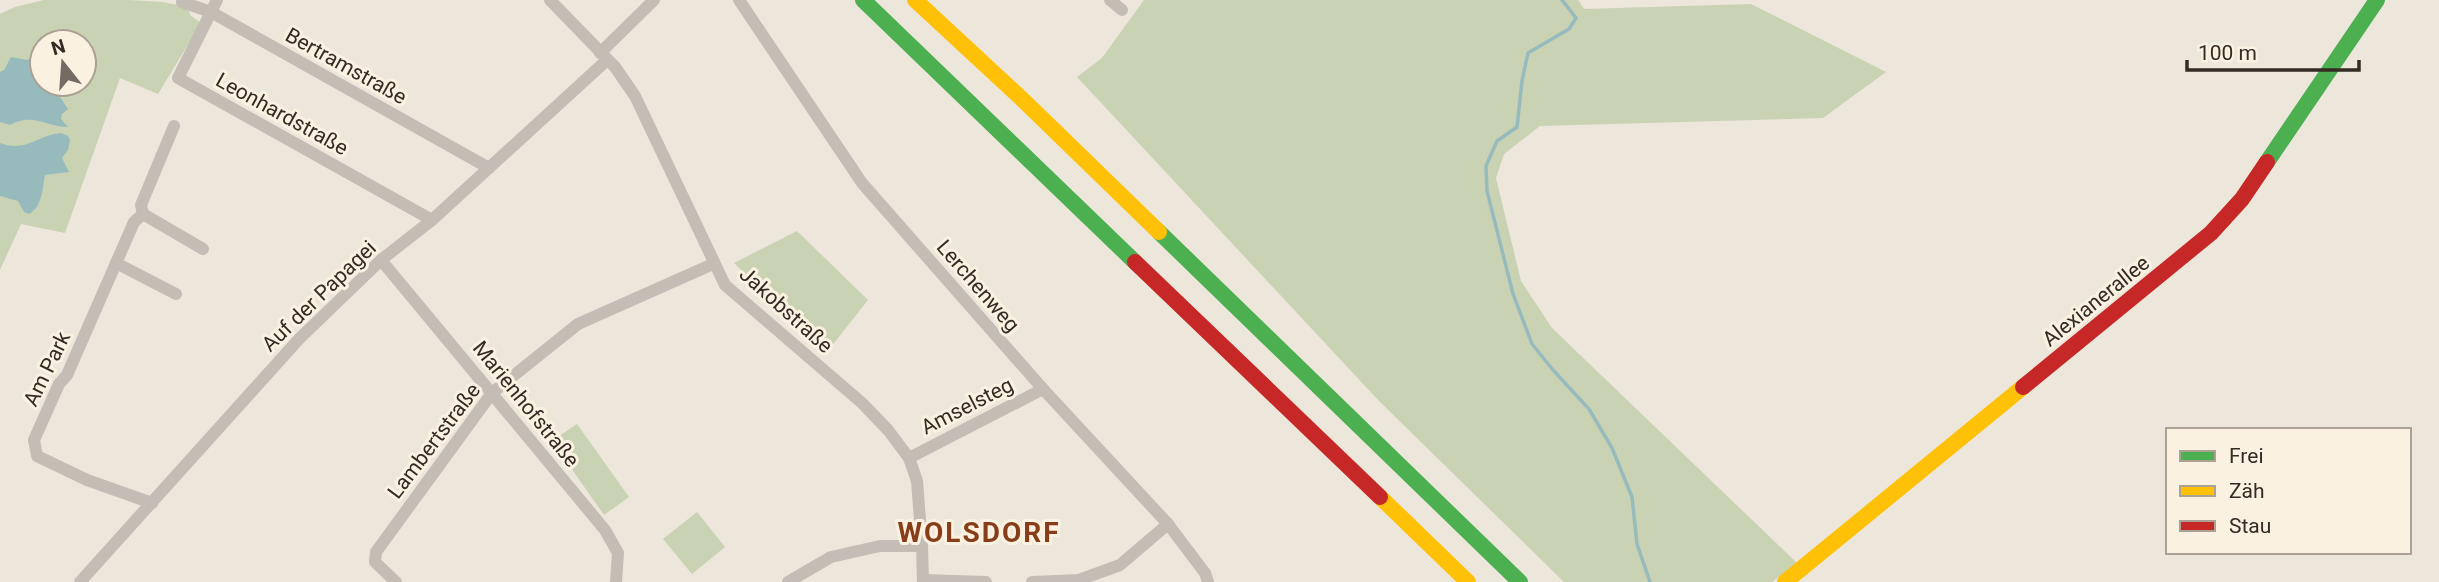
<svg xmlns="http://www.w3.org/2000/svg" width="2439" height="582" viewBox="0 0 2439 582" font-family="Roboto,sans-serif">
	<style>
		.green { fill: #cad2b4; fill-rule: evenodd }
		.water { fill: #97bbbd }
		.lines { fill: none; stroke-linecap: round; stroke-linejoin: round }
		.stream { stroke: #97bbbd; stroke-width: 3.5 }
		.street { stroke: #c4bdb5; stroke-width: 12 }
		.fast { stroke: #4caf50; stroke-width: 16 }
		.slow { stroke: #ffc107; stroke-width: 16 }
		.jam { stroke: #c62828; stroke-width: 16 }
		.labels { text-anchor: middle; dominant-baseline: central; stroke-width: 6; stroke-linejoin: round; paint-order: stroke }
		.street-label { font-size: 21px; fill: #342b24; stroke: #faf1e1 }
		.district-label { font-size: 28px; font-weight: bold; letter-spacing: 2px; fill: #873d19; stroke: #faf1e1 }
	</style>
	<rect width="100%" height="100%" fill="#ece6db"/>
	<g class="green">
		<path d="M44,0H129L163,2L187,7L191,16L201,23L158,94L120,78L65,233L21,224L0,270V14L15,7ZM42,42H84V84H42Z"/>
		<path d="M1144,0H1578L1584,9L1751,4L1886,72L1823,118L1540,126L1504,154L1496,178L1521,281L1552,328L1797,563L1772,582H1564L1379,401L1077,77L1102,58Z"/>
		<path d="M797,231L868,300L827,352L734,263Z"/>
		<path d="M577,424L629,497L604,515L552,441Z"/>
		<path d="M697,512L725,547L692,574L663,539Z"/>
	</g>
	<g class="water">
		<path d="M37,56L42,58V84H60L58,94L68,109L62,114L61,119L68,127C47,127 33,112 10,125L0,122V72L4,70L11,57L27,60Z"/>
		<path d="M61,133L68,136L70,140L68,150L62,158L69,172L45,175C42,189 43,206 29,214L24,212L18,201L0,196V143C26,153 37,135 61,133Z"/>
	</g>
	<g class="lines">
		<path class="stream" d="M1562,0L1576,18L1569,29L1528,53L1522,81L1517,127L1497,141L1486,166L1487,191L1513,294L1532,344L1553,370L1589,409L1612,448L1632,497L1637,544L1650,582"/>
		<g class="street">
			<path d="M217,0L178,78L432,220"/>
			<path d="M550,0L615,67L635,96L725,285L862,403L888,430L909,458L917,481L922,546L923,582"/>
			<path d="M739,0L862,183L1043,389L1168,524L1205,573L1208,582"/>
			<path d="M1110,0L1122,10"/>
			<path d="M182,2L211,12L489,168"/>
			<path d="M600,53L654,0"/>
			<path d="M143,214L203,249"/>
			<path d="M381,260L605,530L618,553L616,582"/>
			<path d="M116,263L176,294"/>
			<path d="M909,458L1043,389"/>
			<path d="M152,503L87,480L37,456L34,440L59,384L67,375L134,222L143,214L141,205L174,126"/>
			<path d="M923,580L986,582"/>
			<path d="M80,582L299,339L381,260L432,220L607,60"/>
			<path d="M396,582L375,562L376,552L492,393L578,324L713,264"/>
			<path d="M788,582L831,557L880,546H922"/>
			<path d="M1032,582L1079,580L1120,565L1168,524"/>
		</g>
		<g class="fast">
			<path d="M863,0L1135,262"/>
			<path d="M2267,162L2377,0"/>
			<path d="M1159,232L1520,582"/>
		</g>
		<g class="slow">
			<path d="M915,0L1023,100L1159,232"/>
			<path d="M1380,497L1468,582"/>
			<path d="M1785,582L2023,387"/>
		</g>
		<g class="jam">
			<path d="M1135,262L1380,497"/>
			<path d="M2023,387L2211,233L2242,199L2267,162"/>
		</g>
	</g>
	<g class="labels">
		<g class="street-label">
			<text transform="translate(346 66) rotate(29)">Bertramstraße</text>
			<text transform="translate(282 114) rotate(29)">Leonhardstraße</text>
			<text transform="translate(978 286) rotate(49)">Lerchenweg</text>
			<text transform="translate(319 296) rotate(-44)">Auf der Papagei</text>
			<text transform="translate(2096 301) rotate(-39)">Alexianerallee</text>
			<text transform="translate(786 310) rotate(42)">Jakobstraße</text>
			<text transform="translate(47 369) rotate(-64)">Am Park</text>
			<text transform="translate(526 404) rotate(51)">Marienhofstraße</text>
			<text transform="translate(967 406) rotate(-27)">Amselsteg</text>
			<text transform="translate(434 441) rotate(-53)">Lambertstraße</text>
		</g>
		<g class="district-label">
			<text x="979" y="532">WOLSDORF</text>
		</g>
	</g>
	<rect x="2166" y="428" width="245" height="126" fill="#faf1e1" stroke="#aba295" stroke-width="2"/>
	<rect x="2180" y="451" width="35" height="10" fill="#4caf50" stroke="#aba295" stroke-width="2"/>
	<text x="2229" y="463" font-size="21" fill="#342b24">Frei</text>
	<rect x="2180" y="486" width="35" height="10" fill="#ffc107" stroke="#aba295" stroke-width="2"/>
	<text x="2229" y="498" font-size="21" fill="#342b24">Zäh</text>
	<rect x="2180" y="521" width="35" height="10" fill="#c62828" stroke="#aba295" stroke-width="2"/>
	<text x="2229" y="533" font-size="21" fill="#342b24">Stau</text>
	<g transform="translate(63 63) rotate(343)"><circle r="33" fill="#faf1e1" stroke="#aba295" stroke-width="2"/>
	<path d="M0-5L12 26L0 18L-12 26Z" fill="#746c64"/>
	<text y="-10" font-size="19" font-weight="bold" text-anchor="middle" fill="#342b24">N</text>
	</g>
	<path d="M2187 60v10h172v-10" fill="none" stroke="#342b24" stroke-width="3.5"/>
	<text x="2198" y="60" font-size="21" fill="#342b24" stroke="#faf1e1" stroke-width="5" paint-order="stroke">100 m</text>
</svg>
